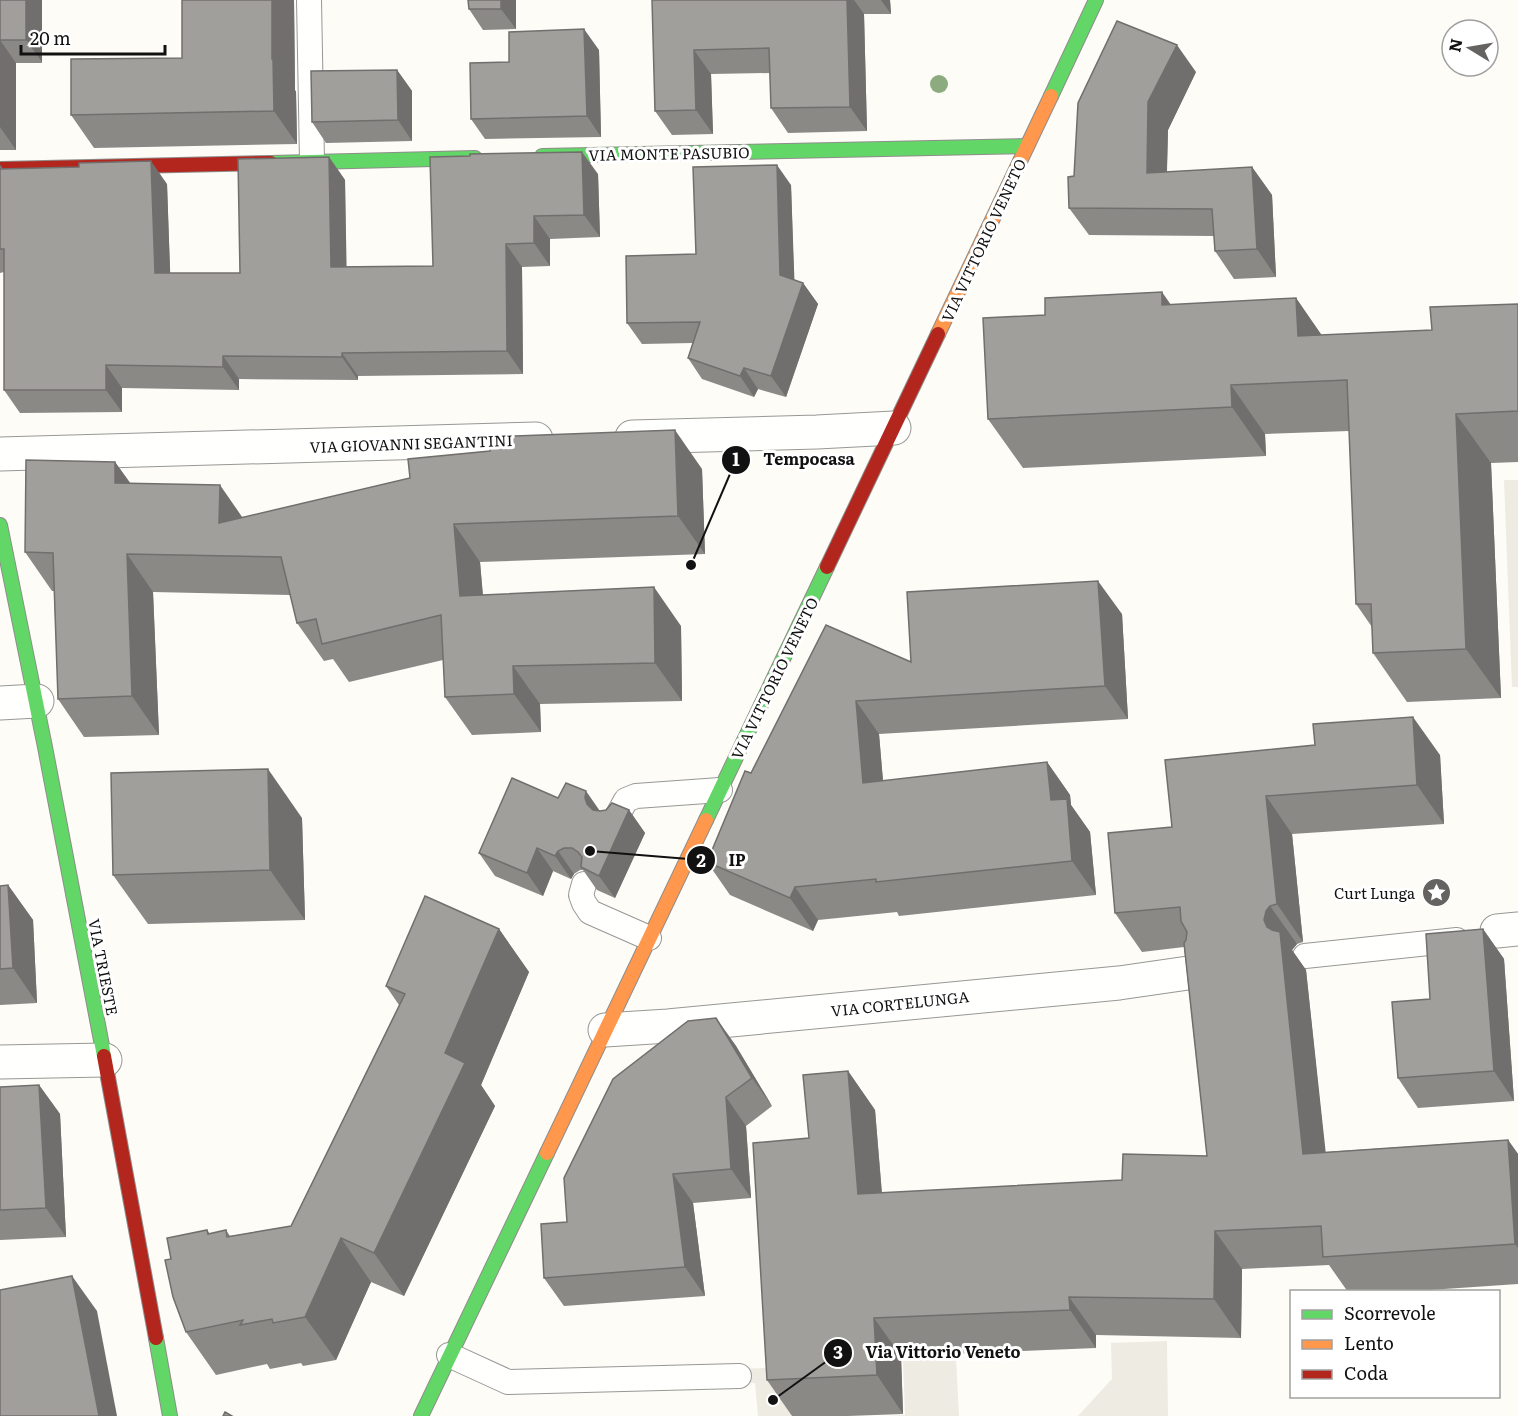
<svg xmlns="http://www.w3.org/2000/svg" width="1518" height="1416" viewBox="0 0 1518 1416" font-family="Literata,serif">
	<style>
		.plaza { fill: #edebe2 }
		.lines { fill: none; stroke-linecap: round; stroke-linejoin: round }
		.lane-casing { stroke: #979795; stroke-width: 26 }
		.street-casing { stroke: #979795; stroke-width: 35 }
		.fast-casing { stroke: #8e8d8b; stroke-width: 16 }
		.slow-casing { stroke: #8e8d8b; stroke-width: 16 }
		.jam-casing { stroke: #8e8d8b; stroke-width: 16 }
		.lane { stroke: #fffffe; stroke-width: 24 }
		.street { stroke: #fffffe; stroke-width: 33 }
		.fast { stroke: #63d668; stroke-width: 14 }
		.slow { stroke: #ff974d; stroke-width: 14 }
		.jam { stroke: #b3261e; stroke-width: 14 }
		.tree { fill: #8cac80 }
		.wall { fill: #8a8986 }
		.shaded-wall { fill: #716f6d }
		.building { fill: #a19f9c; stroke: #716f6d; stroke-width: 1.5 }
		.labels { text-anchor: middle; dominant-baseline: central; stroke-width: 6; stroke-linejoin: round; paint-order: stroke }
		.street-label { font-size: 15px; fill: #111; stroke: #fff }
		.poi-label { font-size: 15px; fill: #111; stroke: #fff; text-anchor: end }
		.leader { fill: none; stroke: #111; stroke-width: 2 }
		.callout-dot { fill: #111; stroke: #fff; stroke-width: 2 }
		.mark-label { font-size: 18px; text-anchor: middle; font-weight: bold; fill: #fff }
		.callout-label { font-size: 16px; text-anchor: middle; font-weight: bold; fill: #111; stroke: #fff; stroke-width: 6; stroke-linejoin: round; paint-order: stroke }
	</style>
	<rect width="100%" height="100%" fill="#fdfcf7"/>
	<g class="plaza">
		<path d="M1504,480H1518V687H1512Z"/>
		<path d="M1167,1341L1168,1416H1078L1112,1379L1111,1343Z"/>
		<path d="M956,1359L959,1416H886L905,1415L903,1361Z"/>
		<path d="M788,1367L791,1416H758L755,1383L739,1384V1369Z"/>
	</g>
	<g class="lines">
		<defs>
			<g id="lane">
				<path d="M309,0L312,161"/>
				<path d="M615,820L626,800L636,796L720,790"/>
				<path d="M584,884L581,895L584,903L590,912L649,938"/>
				<path d="M1305,956L1457,940"/>
				<path d="M449,1355L508,1382L739,1376"/>
			</g>
			<g id="street">
				<path d="M632,437L817,432L894,428"/>
				<path d="M0,454L536,439"/>
				<path d="M0,703L37,701"/>
				<path d="M1497,931L1518,929"/>
				<path d="M605,1030L668,1026L1119,983L1195,972"/>
				<path d="M0,1062L105,1060"/>
			</g>
			<g id="fast">
				<path d="M1051,96L1096,0"/>
				<path d="M542,156L1027,146"/>
				<path d="M271,163L475,158"/>
				<path d="M0,525L45,747L104,1056"/>
				<path d="M706,820L827,567"/>
				<path d="M156,1338L170,1416"/>
				<path d="M421,1416L547,1153"/>
			</g>
			<g id="slow">
				<path d="M938,334L1051,96"/>
				<path d="M547,1153L706,820"/>
			</g>
			<g id="jam">
				<path d="M0,169L271,163"/>
				<path d="M827,567L938,334"/>
				<path d="M104,1056L156,1338"/>
			</g>
		</defs>
		<use href="#lane" class="lane-casing"/>
		<use href="#street" class="street-casing"/>
		<use href="#fast" class="fast-casing"/>
		<use href="#slow" class="slow-casing"/>
		<use href="#jam" class="jam-casing"/>
		<use href="#lane" class="lane"/>
		<use href="#street" class="street"/>
		<use href="#fast" class="fast"/>
		<use href="#slow" class="slow"/>
		<use href="#jam" class="jam"/>
	</g>
	<circle class="tree" cx="939" cy="84" r="9"/>
	<g class="wall">
		<path d="M0,0L42,63H16V150H0Z"/>
		<path d="M182,0H294L295,90L296,92L297,144L94,148L71,115L182,58Z"/>
		<path d="M516,0V29L483,30L469,9Z"/>
		<path d="M652,0H890L891,14H864L867,131L788,133L771,108L770,73L711,74L713,134L672,135L655,111Z"/>
		<path d="M599,50L601,137L485,139L471,119Z"/>
		<path d="M397,70L412,91V141L326,143L312,122Z"/>
		<path d="M1196,72L1168,130L1167,172L1252,167L1272,195L1276,277L1234,279L1215,251L1214,236L1089,235L1069,208L1074,176Z"/>
		<path d="M329,157L345,180L346,267L433,266L598,174L600,237L550,239V266L522,267L523,374L358,376V380L239,379V390L122,388V412L20,413L4,390V272L0,273V165L3,169L167,184L170,273H240Z"/>
		<path d="M791,185L794,280L803,283L818,304L786,397L758,389L754,397L702,379L688,358L693,343L642,344L627,323L696,254Z"/>
		<path d="M1296,298L1321,335L1432,330L1518,304V462L1491,463L1501,698L1407,702L1373,653L1372,627L1356,604L1349,431L1265,434L1266,456L1023,468L988,419L1045,315L1170,305Z"/>
		<path d="M115,462L131,484L242,517L702,469L705,554L480,562L483,595L681,626L682,701L540,704L541,732L472,735L445,697L443,660L349,682L333,659L324,661L297,623L290,595L153,592L159,735L84,737L58,699L54,591H52L25,552Z"/>
		<path d="M1122,614L1128,719L879,734L883,781L1047,762L1070,795L1071,805L1090,832L1096,895L899,916L897,912L818,920L813,931L730,895L707,862L751,773L911,662Z"/>
		<path d="M1440,755L1444,824L1292,834L1303,942L1297,944L1292,950L1306,970L1325,1152L1508,1140L1518,1154V1284L1400,1292H1348L1329,1265L1242,1269L1241,1338L1096,1335V1348L901,1356L903,1414L848,1416H792L767,1380L809,1138L848,1071L875,1110L882,1193L1122,1180L1207,1156L1184,947L1142,952L1115,913L1172,827L1165,760Z"/>
		<path d="M558,798L600,811L629,810L645,833L615,898L597,890L583,870H580L574,874L571,879L553,871L543,896L495,876L479,853Z"/>
		<path d="M302,818L305,920L148,924L113,875Z"/>
		<path d="M8,885L33,920L37,1003L0,1005V886Z"/>
		<path d="M499,929L529,972L481,1085L495,1106L404,1296L371,1282L336,1360L303,1366L301,1363L270,1369L267,1364L216,1375L186,1332L171,1259L207,1230L210,1234L226,1230L230,1236L291,1226L399,1005L386,986Z"/>
		<path d="M1483,929L1504,959L1514,1101L1418,1108L1398,1078L1430,999Z"/>
		<path d="M716,1018L736,1046L772,1106L746,1126L751,1198L693,1203L705,1296L564,1306L544,1278L567,1222Z"/>
		<path d="M39,1085L60,1114L66,1237L0,1240V1087Z"/>
	</g>
	<g class="shaded-wall">
		<path d="M26,0H42V63L26,40Z"/>
		<path d="M272,0H294L295,90L296,92L297,144L274,111L272,59Z"/>
		<path d="M501,0H516V29L501,9Z"/>
		<path d="M847,0H854L864,14L867,131L850,107Z"/>
		<path d="M881,0H890L891,14Z"/>
		<path d="M584,29L599,50L601,137L587,116Z"/>
		<path d="M0,40L16,63V150L0,127Z"/>
		<path d="M1177,45L1196,72L1168,130L1166,200L1147,173L1148,102Z"/>
		<path d="M694,50L711,74L713,134L696,110Z"/>
		<path d="M397,70L412,91V141L398,120Z"/>
		<path d="M582,152L598,174L600,237L584,215Z"/>
		<path d="M329,157L345,180L347,290L331,267Z"/>
		<path d="M151,161L167,184L171,296L155,273Z"/>
		<path d="M777,165L791,185L795,296L780,275Z"/>
		<path d="M1252,167L1272,195L1276,277L1257,249Z"/>
		<path d="M534,216L550,239V266L534,243Z"/>
		<path d="M506,244L522,267L523,374L507,351Z"/>
		<path d="M803,283L818,304L786,397L771,376Z"/>
		<path d="M1162,292L1196,341L1162,305Z"/>
		<path d="M1296,298L1330,347L1298,336Z"/>
		<path d="M342,353L358,376V380L342,357Z"/>
		<path d="M223,356L239,379V390L223,367Z"/>
		<path d="M106,365L122,388V412L106,390Z"/>
		<path d="M744,368L758,389L754,397L740,376Z"/>
		<path d="M1231,385L1265,434L1266,456L1232,407Z"/>
		<path d="M1456,414L1491,463L1501,698L1466,649Z"/>
		<path d="M675,430L702,469L705,554L678,516Z"/>
		<path d="M115,462L142,500L115,483Z"/>
		<path d="M220,485L247,524L219,523Z"/>
		<path d="M454,524L480,562L486,635L460,596Z"/>
		<path d="M127,554L153,592L159,735L132,696Z"/>
		<path d="M1098,581L1122,614L1128,719L1105,686Z"/>
		<path d="M654,587L681,626L682,701L655,663Z"/>
		<path d="M513,666L540,704L541,732L514,694Z"/>
		<path d="M856,701L879,734L886,816L863,783Z"/>
		<path d="M1413,717L1440,755L1444,824L1417,785Z"/>
		<path d="M1047,762L1070,795L1071,805L1090,832L1096,895L1072,861L1051,800Z"/>
		<path d="M268,769L302,818L305,920L270,870Z"/>
		<path d="M586,791L602,814L601,821L587,804L585,798Z"/>
		<path d="M1266,796L1292,834L1303,942L1277,904Z"/>
		<path d="M629,810L645,833L615,898L599,876Z"/>
		<path d="M537,848L553,871L543,896L527,873Z"/>
		<path d="M558,851L574,874L571,879L555,856Z"/>
		<path d="M8,885L33,920L37,1003L13,968Z"/>
		<path d="M795,887L818,920L813,931L790,898Z"/>
		<path d="M1270,906L1297,944L1292,950L1306,970L1330,1192L1303,1154L1267,927L1264,920L1266,911Z"/>
		<path d="M499,929L529,972L481,1085L495,1106L404,1296L374,1253L445,1053Z"/>
		<path d="M1483,929L1504,959L1514,1101L1494,1071Z"/>
		<path d="M716,1018L736,1046L772,1106L752,1078Z"/>
		<path d="M848,1071L875,1110L885,1233L858,1194Z"/>
		<path d="M39,1085L60,1114L66,1237L46,1208Z"/>
		<path d="M726,1097L746,1126L751,1198L731,1169Z"/>
		<path d="M1508,1140L1518,1154V1248L1515,1244Z"/>
		<path d="M673,1174L693,1203L705,1296L685,1267Z"/>
		<path d="M1215,1231L1242,1269L1241,1338L1214,1299Z"/>
		<path d="M341,1238L371,1282L336,1360L305,1317Z"/>
		<path d="M72,1276L97,1311L117,1416H99Z"/>
		<path d="M1069,1297L1096,1335V1348L1070,1310Z"/>
		<path d="M874,1318L901,1356L903,1414L877,1375Z"/>
	</g>
	<g class="building">
		<path d="M0,0H26V40H0V127Z"/>
		<path d="M182,0H272V59H273L274,111L71,115V59L182,58Z"/>
		<path d="M468,0H501V9H469Z"/>
		<path d="M652,0H847L850,107L771,108L769,48L694,50L696,110L655,111Z"/>
		<path d="M1117,21L1177,45L1148,102L1147,173L1252,167L1257,249L1215,251L1212,209L1069,208L1068,177L1074,176L1078,103Z"/>
		<path d="M584,29L587,116L471,119L470,63L509,62V32Z"/>
		<path d="M397,70L398,120L312,122L311,71Z"/>
		<path d="M582,152L584,215L534,216V243L506,244L507,351L342,353V357L223,356V367L106,365V390H4V249H0V165V169L79,167V163L151,161L155,273H240L238,159L329,157L331,267L433,266L430,157L470,156V154Z"/>
		<path d="M777,165L780,275L803,283L771,376L744,368L740,376L688,358L700,322L627,323L626,256L696,254L693,167Z"/>
		<path d="M1162,292V305L1296,298L1298,336L1432,330L1430,307L1518,304V411L1456,414L1466,649L1373,653L1371,604H1356L1347,380L1231,385L1232,407L988,419L983,318L1045,315V298Z"/>
		<path d="M675,430L678,516L454,524L460,596L654,587L655,663L513,666L514,694L445,697L441,615L322,644L316,619L297,623L281,557L127,554L132,696L58,699L53,553L25,552L26,460L115,462V483L220,485L219,523L410,478L408,459L490,451V437Z"/>
		<path d="M1098,581L1105,686L856,701L863,783L1047,762L1051,800L1067,799L1072,861L876,882V879L795,887L790,898L707,862L745,771L751,773L826,625L911,662L907,592Z"/>
		<path d="M1413,717L1417,785L1266,796L1277,904L1270,906L1266,911L1264,920L1267,927L1272,930L1280,932L1303,1154L1508,1140L1515,1244L1323,1257L1321,1226L1215,1231L1214,1299L1069,1297L1070,1310L874,1318L877,1375L767,1380L753,1143L809,1138L803,1075L848,1071L858,1194L1122,1180L1123,1154L1207,1156L1184,943L1186,940L1187,932L1181,921L1180,907L1115,913L1108,833L1172,827L1165,760L1315,745L1313,724Z"/>
		<path d="M268,769L270,870L113,875L111,773Z"/>
		<path d="M512,778L558,798L566,783L586,791L585,798L587,804L593,810L600,811L606,810L612,803L629,810L599,876L581,867L582,857L578,852L572,848H564L558,851L555,856L537,848L527,873L479,853Z"/>
		<path d="M8,885L13,968L0,969V886Z"/>
		<path d="M425,896L499,929L445,1053L465,1063L374,1253L341,1238L305,1317L273,1323L272,1319L240,1325L243,1320L186,1332L173,1297L165,1260L171,1259L167,1238L207,1230L208,1234L226,1230L227,1237L291,1226L405,994L386,986Z"/>
		<path d="M1483,929L1494,1071L1398,1078L1392,1002L1430,999L1426,934Z"/>
		<path d="M716,1018L752,1078L726,1097L731,1169L673,1174L685,1267L544,1278L541,1224L567,1222L564,1178L613,1079L688,1021Z"/>
		<path d="M39,1085L46,1208L0,1210V1087Z"/>
		<path d="M72,1276L99,1416H0V1290Z"/>
		<path d="M225,1412L232,1416H223Z"/>
	</g>
	<defs>
		<symbol id="sight-disc" viewBox="-11 -11 22 22"><circle r="9.5" fill="#646362" stroke="#fff"/><path d="M0-6L1.8-2.2L6-1.7L2.9 1.2L3.7 5.4L0 3.3L-3.7 5.4L-2.9 1.2L-6-1.7L-1.8-2.2Z" fill="#fff"/></symbol>
	</defs>
	<g fill-rule="evenodd">
		<use href="#sight-disc" x="1420" y="876" width="33" height="33"/>
	</g>
	<g class="labels">
		<g class="street-label">
			<text transform="translate(669 153) rotate(-1)">VIA MONTE PASUBIO</text>
			<text transform="translate(983 240) rotate(-65)">VIA VITTORIO VENETO</text>
			<text transform="translate(411 443) rotate(-2)">VIA GIOVANNI SEGANTINI</text>
			<text transform="translate(774 678) rotate(-64)">VIA VITTORIO VENETO</text>
			<text transform="translate(104 967) rotate(79)">VIA TRIESTE</text>
			<text transform="translate(900 1003) rotate(-6)">VIA CORTELUNGA</text>
		</g>
		<g class="poi-label">
			<text x="1415" y="892">Curt Lunga</text>
		</g>
	</g>
	<path class="leader" d="M691 565L736 460M590 851L701 860M773 1400L838 1353"/>
	<g class="callout-dot">
		<circle cx="691" cy="565" r="6"/>
		<circle cx="590" cy="851" r="6"/>
		<circle cx="773" cy="1400" r="6"/>
		<circle cx="736" cy="460" r="15"/>
		<circle cx="701" cy="860" r="15"/>
		<circle cx="838" cy="1353" r="15"/>
	</g>
	<g class="mark-label">
		<text x="736" y="466">1</text>
		<text x="701" y="867">2</text>
		<text x="838" y="1359">3</text>
	</g>
	<g class="callout-label">
		<text x="809" y="465">Tempocasa</text>
		<text x="737" y="866">IP</text>
		<text x="943" y="1358">Via Vittorio Veneto</text>
	</g>
	<rect x="1290" y="1290" width="210" height="108" fill="#ffffff" stroke="#a0a0a0" stroke-width="1.5"/>
	<rect x="1302" y="1310" width="30" height="9" fill="#63d668" stroke="#a0a0a0" stroke-width="1.5"/>
	<text x="1344" y="1320" font-size="18" fill="#111111">Scorrevole</text>
	<rect x="1302" y="1340" width="30" height="9" fill="#ff974d" stroke="#a0a0a0" stroke-width="1.5"/>
	<text x="1344" y="1350" font-size="18" fill="#111111">Lento</text>
	<rect x="1302" y="1370" width="30" height="9" fill="#b3261e" stroke="#a0a0a0" stroke-width="1.5"/>
	<text x="1344" y="1380" font-size="18" fill="#111111">Coda</text>
	<g transform="translate(1470 48) rotate(281)"><circle r="28" fill="#ffffff" stroke="#a0a0a0" stroke-width="1.5"/>
	<path d="M0-4.5L10 22L0 15L-10 22Z" fill="#646362"/>
	<text y="-9" font-size="16" font-weight="bold" text-anchor="middle" fill="#111111">N</text>
	</g>
	<path d="M21 45v9h144v-9" fill="none" stroke="#111111" stroke-width="3"/>
	<text x="30" y="45" font-size="18" fill="#111111" stroke="#ffffff" stroke-width="4.5" paint-order="stroke">20 m</text>
</svg>
